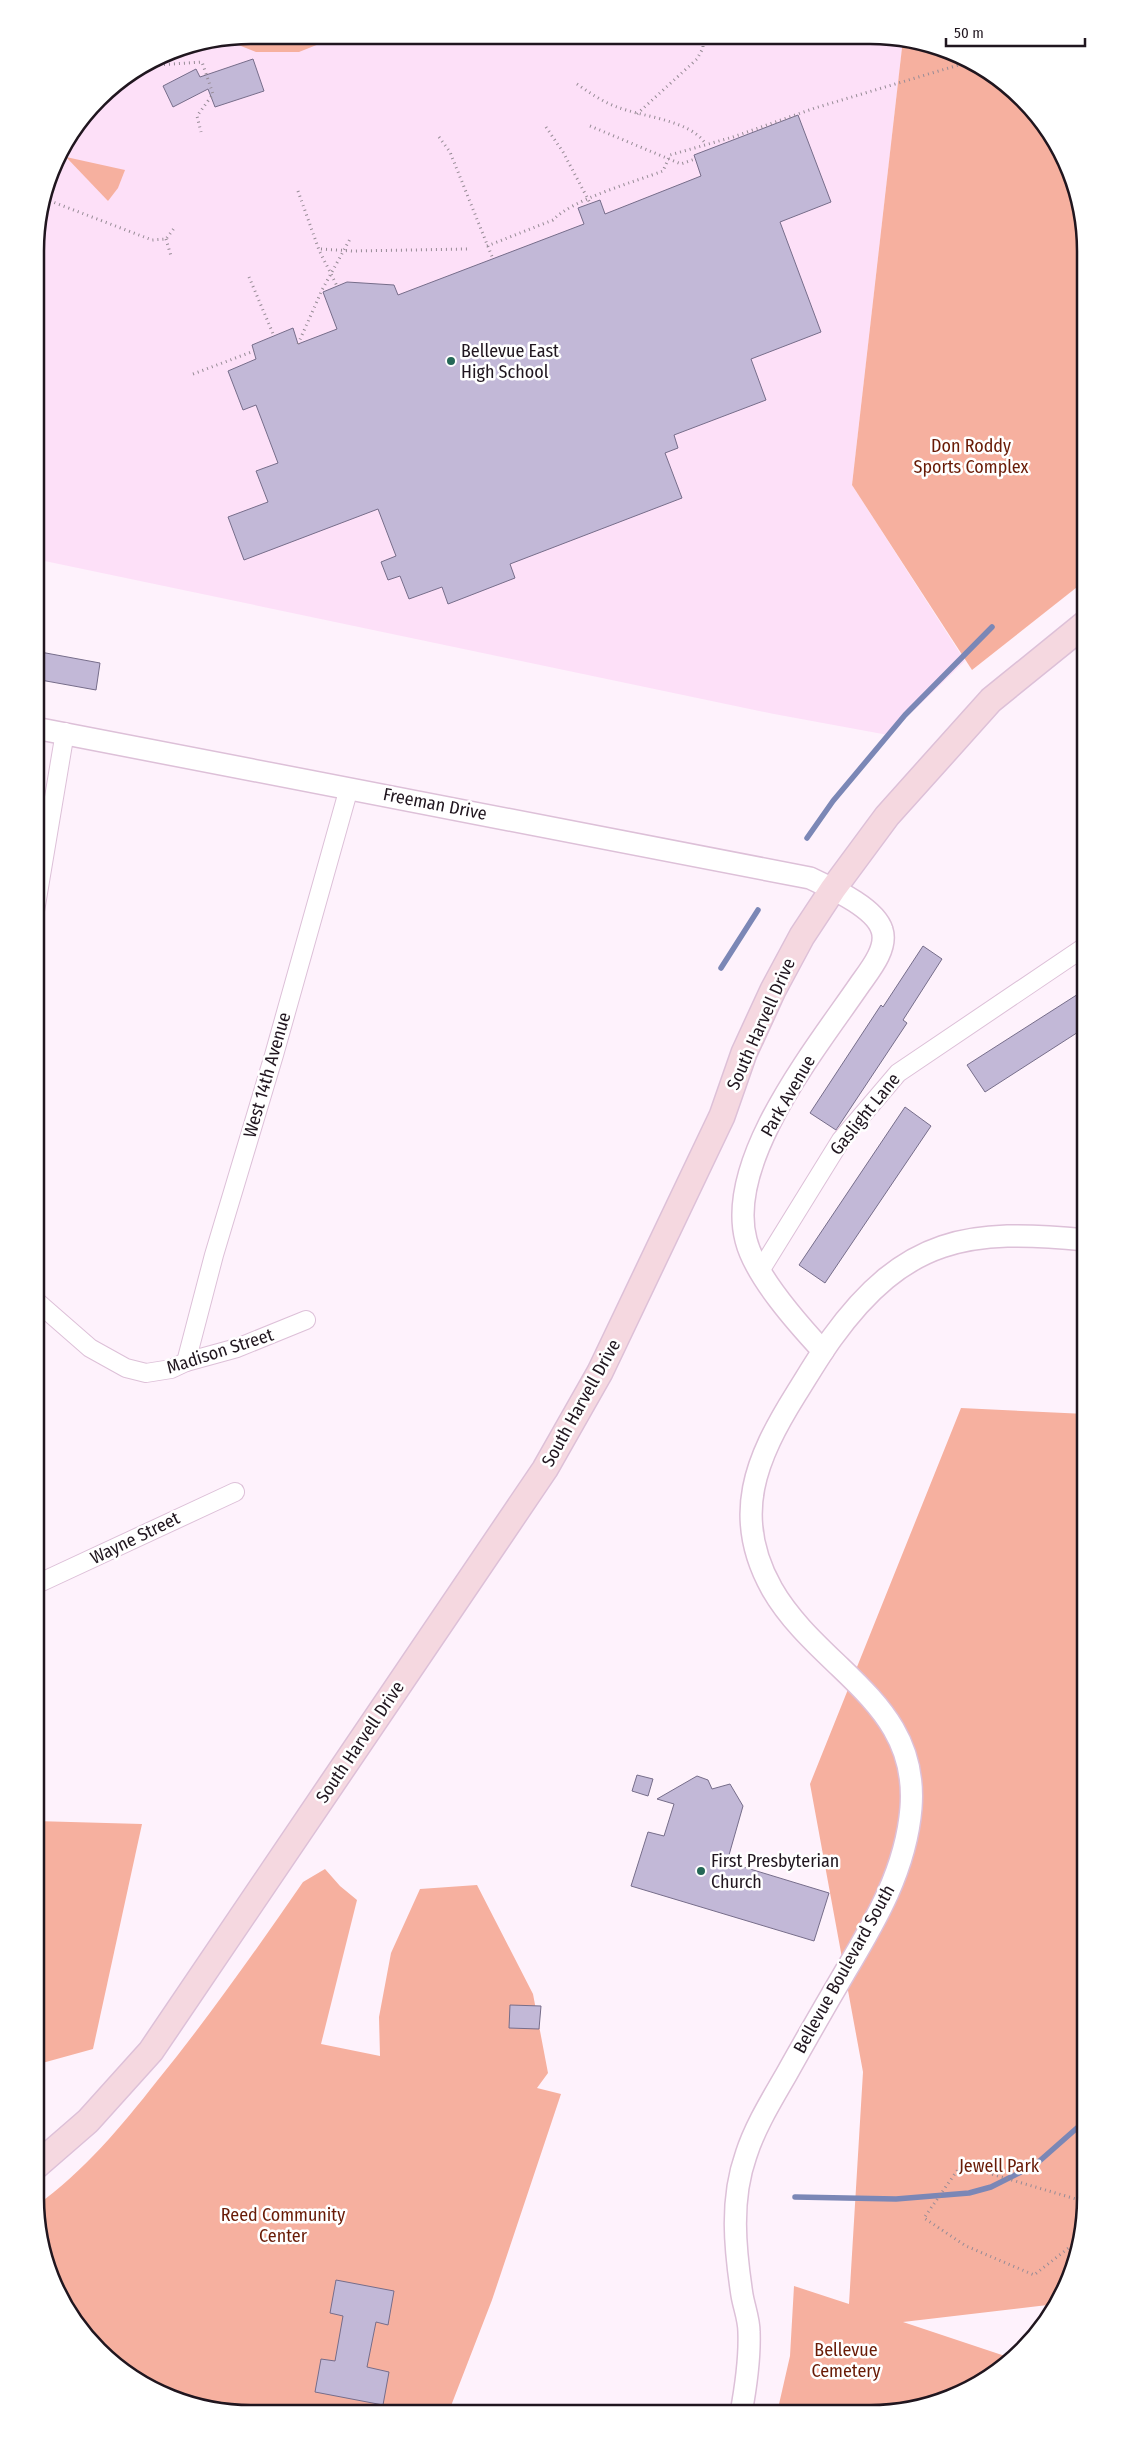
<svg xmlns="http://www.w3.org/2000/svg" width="1121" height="2449" viewBox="0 0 1121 2449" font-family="'Fira Sans Condensed',sans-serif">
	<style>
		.built { fill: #fde0f8 }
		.green { fill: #f6b09f }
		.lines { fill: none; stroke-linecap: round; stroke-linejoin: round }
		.stream { stroke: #7b87b6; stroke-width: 5.5 }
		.building { fill: #c2b8d7; stroke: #766d8a }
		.minor-casing { stroke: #ddc0d8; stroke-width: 20 }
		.tertiary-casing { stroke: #ddc0d8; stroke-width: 24 }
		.secondary-casing { stroke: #ddc0d8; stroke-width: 28 }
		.path { stroke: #968b95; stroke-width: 3; stroke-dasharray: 1 4; stroke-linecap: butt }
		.minor { stroke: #fff; stroke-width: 18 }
		.tertiary { stroke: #fff; stroke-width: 21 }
		.secondary { stroke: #f5d8e0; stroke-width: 25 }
		.poi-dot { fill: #246756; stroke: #fff; stroke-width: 2 }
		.labels { text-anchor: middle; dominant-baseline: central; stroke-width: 5; stroke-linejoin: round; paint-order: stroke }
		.poi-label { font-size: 18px; fill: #20161f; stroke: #fff; text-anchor: start }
		.park-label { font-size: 18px; fill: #691b06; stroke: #fff }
		.street-label { font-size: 18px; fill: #20161f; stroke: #fff }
		.rim { fill: none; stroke: #20161f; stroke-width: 2.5 }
	</style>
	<rect width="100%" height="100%" fill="#fef2fc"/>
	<path class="built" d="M250,35L903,39L852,485L965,661L888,735L774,714L35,559V236L57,155L108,89L168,51Z"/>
	<g class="green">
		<path d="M250,35L339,36L299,52H256L226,40Z"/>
		<path d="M903,39H912L966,57L1013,89L1050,131L1079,194L1086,250V580L972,670L852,485Z"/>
		<path d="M66,157L125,170L118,188L108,201Z"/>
		<path d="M961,1408L1086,1414V2213L1070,2281L1056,2304L903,2322L1011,2358L990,2378L927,2407L871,2414L777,2413L790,2356L794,2286L849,2304L863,2072L810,1784Z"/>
		<path d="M35,1821L142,1824L93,2049L35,2065Z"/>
		<path d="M325,1869L340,1886L357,1900L321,2044L380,2056L379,2017L391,1953L420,1889L477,1885L533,1994L548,2073L537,2088L561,2094L492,2300L449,2411L209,2410L155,2392L108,2360L71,2318L42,2255L36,2206C84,2171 121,2127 157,2081C209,2017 256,1950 303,1882Z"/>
	</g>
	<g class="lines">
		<g class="stream">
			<path d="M807,838L833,801L905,715L992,627"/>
			<path d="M721,968L758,910"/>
			<path d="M795,2197L896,2199L969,2193L991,2187L1035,2165L1086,2120"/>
		</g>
	</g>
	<g class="building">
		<path d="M253,59L264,91L215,107L208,89L173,107L163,86L196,69L200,77Z"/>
		<path d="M798,115L831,202L780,222L821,332L751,359L766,400L674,435L678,448L665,453L682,498L510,564L515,578L448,604L442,587L409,599L400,576L388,580L381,562L396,556L378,509L244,560L228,517L268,502L256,471L278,463L256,405L243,410L228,371L256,359L252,345L293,328L298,344L337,329L323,292L347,282L394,285L398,295L584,224L578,208L600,200L605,214L701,176L694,155Z"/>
		<path d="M35,651L100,663L96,690L35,679Z"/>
		<path d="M923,946L942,959L903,1020L907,1023L836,1130L810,1113L881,1005L883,1007Z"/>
		<path d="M1086,989V1027L985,1092L967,1065Z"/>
		<path d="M905,1107L931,1126L825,1283L799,1265Z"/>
		<path d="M637,1775L653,1779L648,1796L632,1791Z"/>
		<path d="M697,1776L708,1780L712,1789L730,1784L743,1806L727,1862L829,1893L814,1941L631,1886L648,1832L664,1836L674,1804L657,1799Z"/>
		<path d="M510,2005L541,2006L539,2029L509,2028Z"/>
		<path d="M336,2280L394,2291L388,2325L376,2322L367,2367L389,2372L383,2405L315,2392L321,2359L335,2361L343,2316L330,2313Z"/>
	</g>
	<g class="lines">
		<defs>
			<g id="minor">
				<path d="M35,911L65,732"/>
				<path d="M760,1271L841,1140L898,1073L1086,946"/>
				<path d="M35,1300L90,1348L126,1368L146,1373L171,1369L186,1362L237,1348L306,1320"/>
				<path d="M186,1362L214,1255L274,1055L349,788"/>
				<path d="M35,1585L235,1492"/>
			</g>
			<g id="tertiary">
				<path d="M35,728L810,878C831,888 875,907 882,930C888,948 870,970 860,984C817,1047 725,1160 746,1240C755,1276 797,1323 823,1351"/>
				<path d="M741,2413C746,2386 750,2359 749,2332C749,2319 744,2307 742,2295C735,2249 730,2200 746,2155C755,2127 771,2101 786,2075C805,2041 825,2006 845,1972C876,1920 906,1869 911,1808C916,1744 883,1708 840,1667C816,1644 789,1619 772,1589C731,1516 756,1458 796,1394C808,1375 819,1356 832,1338C905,1237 969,1228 1086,1240"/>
			</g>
			<path id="secondary" d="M35,2167L88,2121L151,2051L545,1469L600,1372L722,1116L744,1053L773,990L802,936L833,889L887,816L991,700L1086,623"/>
		</defs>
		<use href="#minor" class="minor-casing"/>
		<use href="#tertiary" class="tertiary-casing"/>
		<use href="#secondary" class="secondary-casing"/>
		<g class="path">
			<path d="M144,66L202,62L213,94L197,116L201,132"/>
			<path d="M577,84C590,93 603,102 617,107C643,117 689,120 705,143"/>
			<path d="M637,114L697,59L703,48V38"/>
			<path d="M590,126L681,164L695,159"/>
			<path d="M546,127L563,152L590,203"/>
			<path d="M439,137L450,152L493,259"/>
			<path d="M298,191L319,250L337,286"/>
			<path d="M45,199L152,240L166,239L175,227"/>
			<path d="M166,239L171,256"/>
			<path d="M487,246L553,220C573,199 634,182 663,171L670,155L733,137L815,108L972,61"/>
			<path d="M321,249L352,251L468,249"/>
			<path d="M249,277L274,336"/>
			<path d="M298,344L322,290L350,239"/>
			<path d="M193,374L254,351"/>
			<path d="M1080,2239L1034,2275L966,2246L924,2218L961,2165L1086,2202"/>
		</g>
		<use href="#minor" class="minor"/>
		<use href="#tertiary" class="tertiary"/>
		<use href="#secondary" class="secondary"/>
	</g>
	<g class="poi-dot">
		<circle cx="451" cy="361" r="5"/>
		<circle cx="701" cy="1871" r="5"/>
	</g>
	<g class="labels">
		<g class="poi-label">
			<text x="461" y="351">Bellevue East<tspan x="461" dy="21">High School</tspan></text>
			<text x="711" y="1861">First Presbyterian<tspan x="711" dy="21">Church</tspan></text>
		</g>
		<g class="park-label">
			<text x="971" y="446">Don Roddy<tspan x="971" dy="21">Sports Complex</tspan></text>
			<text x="999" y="2166">Jewell Park</text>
			<text x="283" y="2215">Reed Community<tspan x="283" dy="21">Center</tspan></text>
			<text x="846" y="2350">Bellevue<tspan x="846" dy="21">Cemetery</tspan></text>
		</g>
		<g class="street-label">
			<text transform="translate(435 804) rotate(11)">Freeman Drive</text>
			<text transform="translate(761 1024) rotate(-66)">South Harvell Drive</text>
			<text transform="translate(267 1075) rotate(-74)">West 14th Avenue</text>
			<text transform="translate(788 1096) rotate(-60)">Park Avenue</text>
			<text transform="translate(865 1114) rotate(-51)">Gaslight Lane</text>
			<text transform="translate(220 1351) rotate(-18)">Madison Street</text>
			<text transform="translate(581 1403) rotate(-61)">South Harvell Drive</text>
			<text transform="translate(135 1538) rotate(-26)">Wayne Street</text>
			<text transform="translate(360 1742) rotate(-56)">South Harvell Drive</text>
			<text transform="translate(844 1969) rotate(-61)">Bellevue Boulevard South</text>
		</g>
	</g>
	<path d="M0 0H1121V2449H0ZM251 44H870A207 207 0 0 1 1077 251V2198A207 207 0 0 1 870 2405H251A207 207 0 0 1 44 2198V251A207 207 0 0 1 251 44Z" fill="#fff" fill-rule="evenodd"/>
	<path class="rim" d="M251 44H870A207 207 0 0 1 1077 251V2198A207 207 0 0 1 870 2405H251A207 207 0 0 1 44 2198V251A207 207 0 0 1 251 44Z"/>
	<path d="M946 38v8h139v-8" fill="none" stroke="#20161f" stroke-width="2.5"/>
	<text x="954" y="38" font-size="15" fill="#20161f" stroke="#ffffff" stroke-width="4" paint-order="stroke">50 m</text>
</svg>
